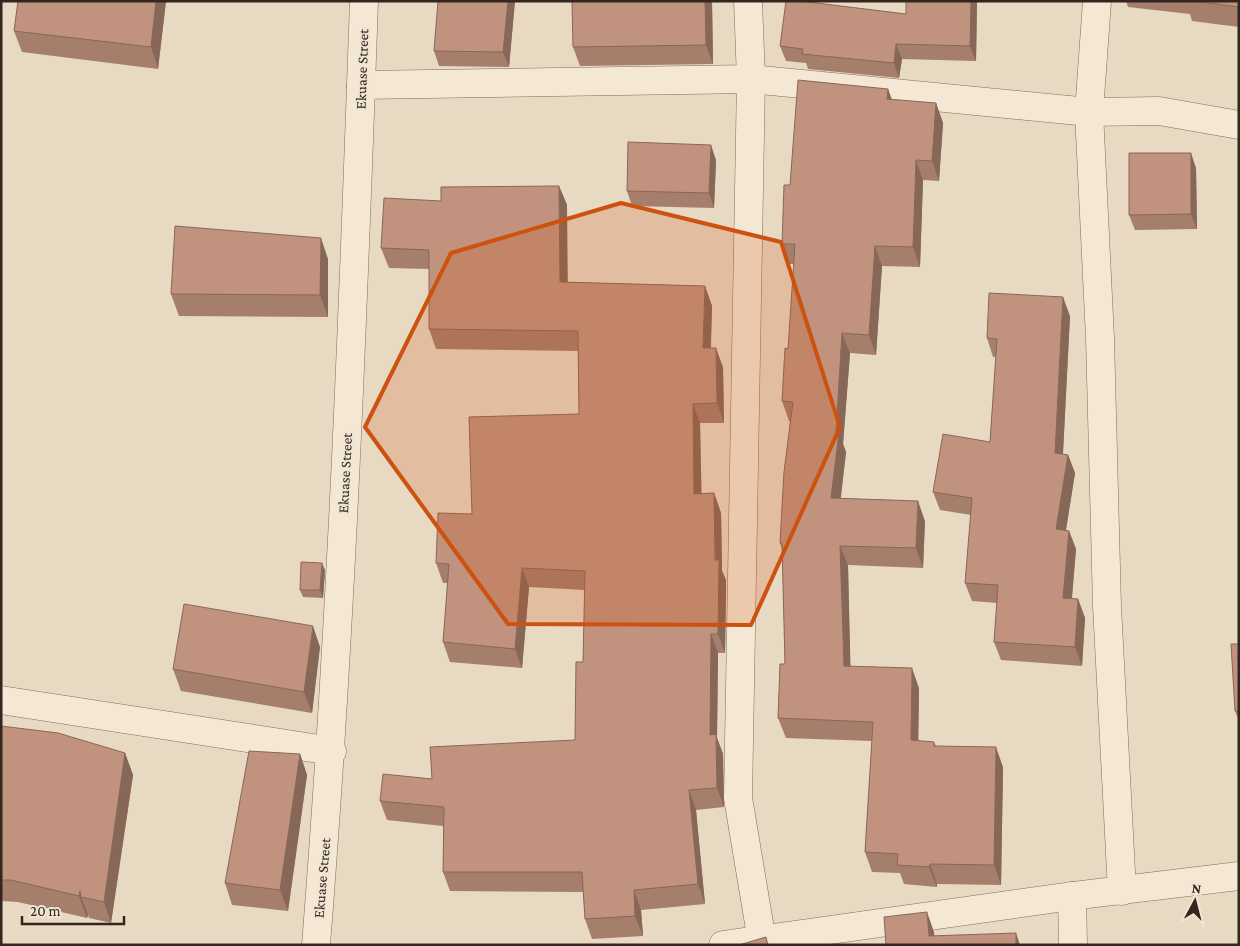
<svg xmlns="http://www.w3.org/2000/svg" width="1240" height="946" viewBox="0 0 1240 946" font-family="'Crimson Pro',serif">
	<style>
		.lines { fill: none; stroke-linecap: round; stroke-linejoin: round }
		.minor-casing { stroke: #806c5c; stroke-width: 29 }
		.minor { stroke: #f4e8d5; stroke-width: 28 }
		.wall { fill: #a67e6c }
		.shaded-wall { fill: #876758 }
		.building { fill: #c1937e; stroke: #876758 }
		.marked { fill: #cd510f; fill-opacity: 0.2; stroke: #cd510f; stroke-width: 4; stroke-linejoin: round }
		.labels { text-anchor: middle; dominant-baseline: central; stroke-width: 4; stroke-linejoin: round; paint-order: stroke }
		.street-label { font-size: 15px; fill: #32261f; stroke: #f0e4d2 }
	</style>
	<rect width="100%" height="100%" fill="#e8d9c3"/>
	<g class="lines">
		<defs>
			<g id="minor">
				<path d="M748,1L751,79L738,798L762,941"/>
				<path d="M1097,1L1089,112L1100,338L1107,606L1122,891"/>
				<path d="M361,85L751,79L1089,112L1159,111L1239,125"/>
				<path d="M1,700L332,751"/>
				<path d="M1072,896L1073,945"/>
				<path d="M316,945C341,631 353,316 364,1"/>
				<path d="M723,945L1072,896L1239,876"/>
			</g>
		</defs>
		<use href="#minor" class="minor-casing"/>
		<use href="#minor" class="minor"/>
	</g>
	<g class="wall">
		<path d="M18,1H166L158,69L22,52L14,31Z"/>
		<path d="M515,1L509,67L439,66L434,51Z"/>
		<path d="M572,1H712L713,64L580,66L573,47Z"/>
		<path d="M1126,1H1239V27L1192,21L1190,14L1128,7Z"/>
		<path d="M977,2L976,61L902,59L899,78L808,69L806,63L786,61L780,46L906,14Z"/>
		<path d="M888,89L892,100L936,103L943,123L939,181L923,180L920,267L882,266L876,355L850,353L843,444L846,452L841,498L925,521L923,568L848,565L850,666L919,688L918,741L934,742L936,746L1003,767L1001,885L937,884V887L904,884L900,873L872,872L865,852L872,741L786,738L778,718L785,664L782,549L780,543L790,421H789L782,401L788,349L794,264H789L782,244L790,185Z"/>
		<path d="M716,160L714,208L632,206L627,191Z"/>
		<path d="M1196,168L1197,229L1135,230L1129,215Z"/>
		<path d="M559,186L567,205V282L705,286L712,306L711,348L723,367L724,423H700L701,494L714,493L721,513L722,571L726,580L725,653H718L717,738L723,754L724,807L696,810L705,904L641,910L643,936L592,939L585,919L583,892L450,891L443,872V826L387,820L380,801L432,779L575,740L583,662L585,590L529,587L522,668L450,662L443,642L448,583H443L436,563L472,514L579,414L578,351L436,349L429,329V269L389,268L381,248L441,201Z"/>
		<path d="M328,259V317L179,316L171,294Z"/>
		<path d="M1070,316L1063,454L1068,455L1075,473L1066,530L1069,531L1076,549L1072,599H1078L1085,618L1082,666L1001,660L994,642L997,603L972,601L965,583L971,515L940,510L933,492L990,442L996,357H993L987,338Z"/>
		<path d="M325,570L323,598L303,597L300,590Z"/>
		<path d="M1239,644V721L1235,711Z"/>
		<path d="M320,647L312,713L181,691L173,669Z"/>
		<path d="M1,726L125,753L133,775L111,923L89,918L88,915L87,918L18,902L1,901Z"/>
		<path d="M300,754L307,775L288,911L232,905L225,883Z"/>
	</g>
	<g class="shaded-wall">
		<path d="M156,1H166L158,69L151,47Z"/>
		<path d="M508,1H515L509,67L503,52Z"/>
		<path d="M705,1H712L713,64L706,45Z"/>
		<path d="M971,1H976L977,2L976,61L970,46Z"/>
		<path d="M896,44L902,59L899,78L894,63Z"/>
		<path d="M888,89L895,109L887,99Z"/>
		<path d="M936,103L943,123L939,181L932,161Z"/>
		<path d="M711,145L716,160L714,208L709,193Z"/>
		<path d="M1191,153L1196,168L1197,229L1191,214Z"/>
		<path d="M916,160L923,180L920,267L913,247Z"/>
		<path d="M559,186L567,205L568,302L560,282Z"/>
		<path d="M321,238L328,259V317L320,295Z"/>
		<path d="M875,246L882,266L876,355L869,335Z"/>
		<path d="M705,286L712,306L710,367L703,348Z"/>
		<path d="M1063,297L1070,316L1062,471L1055,453Z"/>
		<path d="M842,333L850,353L843,444L846,452L838,518L831,498Z"/>
		<path d="M716,348L723,367L724,423L717,403Z"/>
		<path d="M693,404L700,423L702,513L694,494Z"/>
		<path d="M1068,455L1075,473L1063,548L1056,529Z"/>
		<path d="M714,493L721,513L722,571L726,580V594L725,653L718,634Z"/>
		<path d="M918,501L925,521L923,568L916,548Z"/>
		<path d="M1069,531L1076,549L1070,617L1063,598Z"/>
		<path d="M840,546L848,565L851,686L844,666Z"/>
		<path d="M322,563L325,570L323,598L320,590Z"/>
		<path d="M522,568L529,587L522,668L515,649Z"/>
		<path d="M1078,599L1085,618L1082,666L1075,647Z"/>
		<path d="M313,626L320,647L312,713L304,692Z"/>
		<path d="M711,634L718,653L717,738L723,754L724,807L717,788L710,735Z"/>
		<path d="M912,668L919,688L918,760L911,740Z"/>
		<path d="M996,747L1003,767L1001,885L994,865Z"/>
		<path d="M125,753L133,775L111,923L104,902Z"/>
		<path d="M300,754L307,775L288,911L280,890Z"/>
		<path d="M689,790L696,810L705,904L698,884Z"/>
		<path d="M930,864L937,884V887L929,867Z"/>
		<path d="M634,890L641,910L643,936L635,916Z"/>
		<path d="M80,891L81,897L88,915L87,918L79,896Z"/>
		<path d="M927,912L934,932L935,945L929,936Z"/>
		<path d="M1016,933L1020,945H1016Z"/>
	</g>
	<g class="building">
		<path d="M18,1H156L151,47L14,31Z"/>
		<path d="M438,1H508L503,52L434,51Z"/>
		<path d="M572,1H705L706,45L573,47Z"/>
		<path d="M786,1H800L906,14V1H971L970,46L896,44L894,63L802,54L803,49L780,46Z"/>
		<path d="M1195,1H1239V7Z"/>
		<path d="M798,80L888,89L887,99L936,103L932,161L916,160L913,247L875,246L869,335L842,333L836,432H839L831,498L918,501L916,548L840,546L844,666L912,668L911,740L934,742V746L996,747L994,865L930,864L929,867L897,865L898,854L865,852L873,722L778,718L780,664H785L782,543H780L784,472L793,402L782,401L785,348L788,349L795,244H782L784,185H790Z"/>
		<path d="M628,142L711,145L709,193L627,191Z"/>
		<path d="M1129,153H1191V214L1129,215Z"/>
		<path d="M559,186L560,282L705,286L703,348H716L717,403L693,404L694,494L714,493L715,560H719L718,634H711L710,735L716,734L717,788L689,790L698,884L634,890L635,916L585,919L582,872H443L444,807L380,801L383,774L432,779L430,747L575,740L576,662H583L585,571L522,568L515,649L443,642L449,564L436,563L438,513L472,514L469,417L579,414L578,331L429,329V250L381,248L384,198L441,201V187Z"/>
		<path d="M175,226L321,238L320,295L171,294Z"/>
		<path d="M989,293L1063,297L1055,453L1068,455L1056,529L1069,531L1063,598L1078,599L1075,647L994,642L998,585L965,583L972,498L933,492L943,434L990,442L997,339L987,338Z"/>
		<path d="M301,562L322,563L320,590H300Z"/>
		<path d="M184,604L313,626L304,692L173,669Z"/>
		<path d="M1231,644H1239V711H1235Z"/>
		<path d="M1,726L58,733L125,753L104,902L81,897L80,891L79,896L11,880H1Z"/>
		<path d="M249,751L300,754L280,890L225,883Z"/>
		<path d="M927,912L929,936L1016,933V945H886L884,917Z"/>
		<path d="M766,937L768,945H739Z"/>
	</g>
	<path class="marked" d="M621,203L781,242L840,427L751,625L508,624L365,427L451,253Z"/>
	<g class="labels">
		<g class="street-label">
			<text transform="translate(362 69) rotate(-88)">Ekuase Street</text>
			<text transform="translate(345 473) rotate(-87)">Ekuase Street</text>
			<text transform="translate(322 878) rotate(-85)">Ekuase Street</text>
		</g>
	</g>
	<rect width="1240" height="946" fill="none" stroke="#32261f" stroke-width="5"/>
	<g transform="translate(1195 901) rotate(7)" stroke="#f0e4d2" stroke-width="4" paint-order="stroke">
	<path d="M0-4L9 19L0 12L-9 19Z" fill="#32261f"/>
	<text y="-8" font-size="14" font-weight="bold" text-anchor="middle" fill="#32261f">N</text>
	</g>
	<path d="M22 916v8h102v-8" fill="none" stroke="#32261f" stroke-width="2.5"/>
	<text x="30" y="916" font-size="15" fill="#32261f" stroke="#f0e4d2" stroke-width="4" paint-order="stroke">20 m</text>
</svg>
